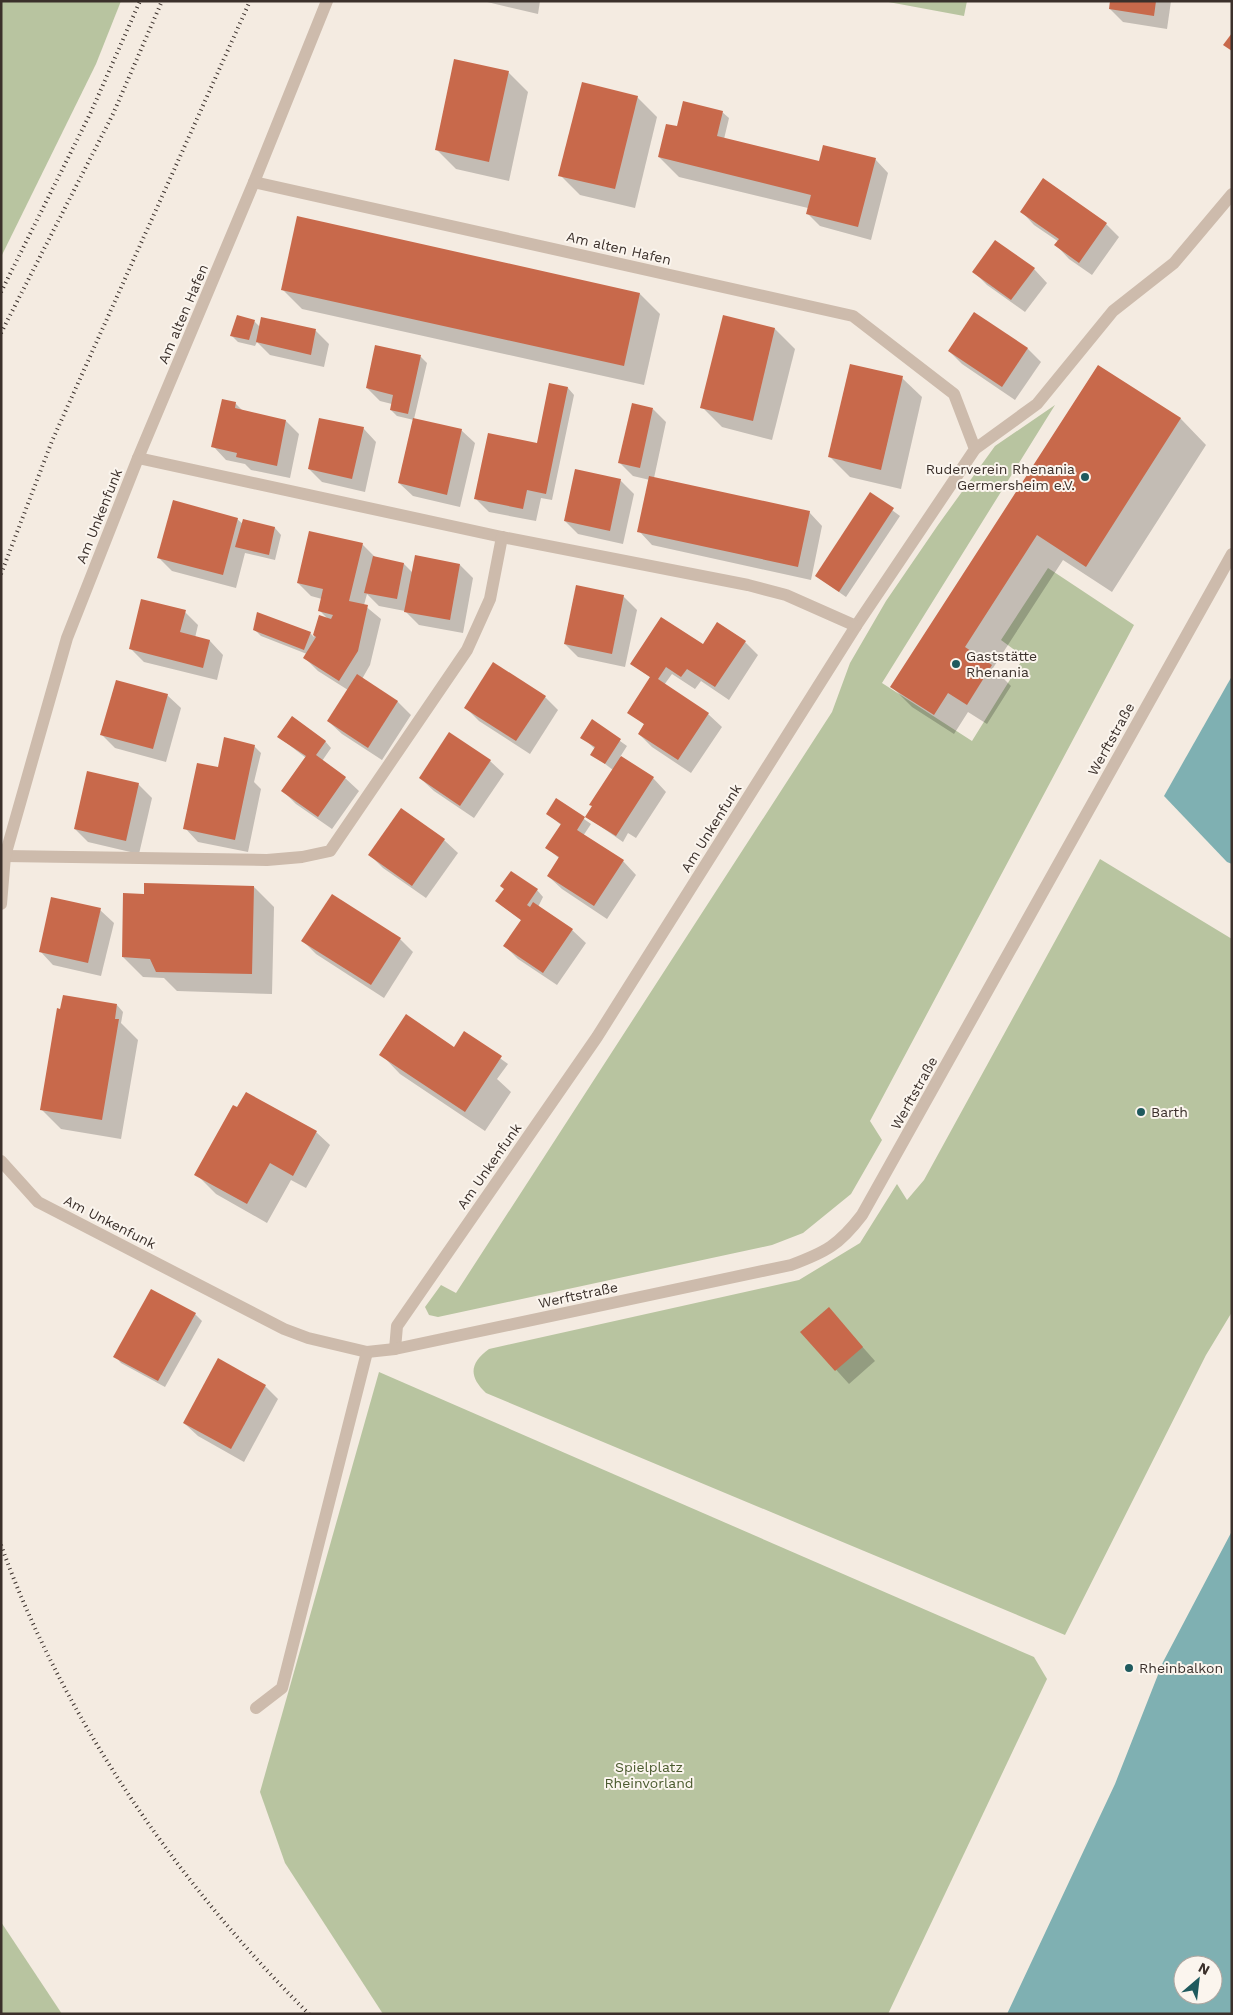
<svg xmlns="http://www.w3.org/2000/svg" width="1233" height="2015" viewBox="0 0 1233 2015" font-family="'Work Sans',sans-serif">
	<style>
		.green { fill: #b8c4a0 }
		.water { fill: #7fb0b2; fill-rule: evenodd }
		.shadow { fill: #0003 }
		.building { fill: #c8694b }
		.lines { fill: none; stroke-linecap: round; stroke-linejoin: round }
		.lane { stroke: #cdbbac; stroke-width: 12 }
		.street { stroke: #cdbbac; stroke-width: 12 }
		.rail { stroke: #3b302b; stroke-width: 4; stroke-dasharray: 1 4; stroke-linecap: butt }
		.poi-dot { fill: #1f5a5e; stroke: #fbf5ee; stroke-width: 2 }
		.labels { text-anchor: middle; dominant-baseline: central; stroke-width: 4; stroke-linejoin: round; paint-order: stroke }
		.street-label { font-size: 14px; fill: #3b302b; stroke: #fbf5ee }
		.poi-label { font-size: 14px; fill: #3b302b; stroke: #fbf5ee; text-anchor: start }
		.park-label { font-size: 14px; fill: #4a5a2e; stroke: #fbf5ee }
	</style>
	<rect width="100%" height="100%" fill="#f4ebe1"/>
	<g class="green">
		<path d="M1,1H121L96,64L1,257Z"/>
		<path d="M883,1H967L964,16Z"/>
		<path d="M1055,405L882,683L972,741L1024,657L1001,640L1048,568L1134,625L870,1121L882,1140L851,1194L803,1233L772,1245L438,1317L429,1315L425,1307L441,1285L456,1293L832,712L850,663L886,601L938,525L995,446Z"/>
		<path d="M1100,859L1232,939V1312L1206,1355L1065,1635L486,1393C468,1376 470,1363 489,1349L799,1280L860,1243L897,1184L907,1200L924,1180Z"/>
		<path d="M379,1372L1034,1657L1047,1679L888,2014H383L285,1863L260,1792Z"/>
		<path d="M1,1922L62,2014H1Z"/>
	</g>
	<g class="water">
		<path d="M1232,676V864L1227,862L1164,796Z"/>
		<path d="M1232,1531V2014H1007L1115,1784L1163,1662ZM1183,1965H1213V1995H1183Z"/>
	</g>
	<g class="shadow">
		<path d="M483,1H540L538,14Z"/>
		<path d="M1111,1H1171L1167,29L1123,22L1110,9Z"/>
		<path d="M508,72L528,92L509,181L456,169L436,149Z"/>
		<path d="M637,97L657,117L635,208L580,195L560,175Z"/>
		<path d="M722,112L729,118L724,139L818,162L875,159L888,173L871,240L820,226L807,213L808,208L679,177L659,157L677,128Z"/>
		<path d="M1021,211L1106,224L1119,237L1092,275L1069,259L1056,245L1059,242L1034,225Z"/>
		<path d="M1034,269L1047,283L1025,312L987,285L974,272Z"/>
		<path d="M282,289L640,294L660,314L644,385L302,309Z"/>
		<path d="M974,313L1028,349L1041,362L1015,400L962,364L949,351Z"/>
		<path d="M724,317L775,329L795,349L772,440L722,427L702,407Z"/>
		<path d="M254,321L260,327L316,331L329,344L324,367L270,355L257,342L255,346L238,342L231,335Z"/>
		<path d="M404,353L421,357L427,363L414,419L461,430L475,443L460,507L413,496L399,483L414,420L397,416L391,410L392,404L380,401L367,388Z"/>
		<path d="M1098,366L1181,419L1206,445L1112,592L1063,560L993,668L1011,686L987,724L968,712L954,734L912,707L892,687Z"/>
		<path d="M902,378L922,397L901,489L850,477L830,457Z"/>
		<path d="M550,384L568,388L574,395L552,500L541,498L536,521L489,512L476,499L538,446Z"/>
		<path d="M235,403L244,412L286,421L299,434L290,478L251,470L245,464L226,460L213,446Z"/>
		<path d="M653,409L666,422L654,478L809,512L822,526L811,580L652,545L639,531L650,480L633,476L620,463Z"/>
		<path d="M363,428L376,442L365,492L322,482L309,469Z"/>
		<path d="M576,471L621,481L634,494L623,544L578,534L565,521Z"/>
		<path d="M870,494L900,516L846,597L816,576Z"/>
		<path d="M237,519L243,524L275,528L281,535L275,560L245,553L236,588L172,571L159,558Z"/>
		<path d="M362,544L376,558L404,564L413,573L460,565L473,578L463,633L419,625L405,611L379,606L367,594L364,605L381,619L370,665L362,679L398,702L411,715L382,760L342,734L328,721L348,690L318,671L305,658L307,654L261,636L255,630L310,633L314,637L319,617L328,619L320,611L322,599L311,596L298,583Z"/>
		<path d="M623,596L637,610L625,667L578,657L565,644Z"/>
		<path d="M185,612L198,625L195,638L210,641L223,655L217,680L144,662L130,648Z"/>
		<path d="M745,642L758,655L729,700L701,681L695,689L672,674L664,685L708,714L722,727L691,773L652,747L639,734L645,725L629,712L651,678L631,663L703,646Z"/>
		<path d="M167,695L181,708L166,762L115,748L102,735Z"/>
		<path d="M545,697L558,710L530,754L479,721L465,707Z"/>
		<path d="M592,721L627,746L620,757L653,778L666,792L636,838L628,833L623,842L587,817L613,770L592,754L595,749L582,737Z"/>
		<path d="M279,737L325,741L331,748L322,761L345,778L359,791L332,829L296,804L283,791L306,758Z"/>
		<path d="M254,746L261,753L254,782L261,789L248,852L198,842L185,828Z"/>
		<path d="M490,761L504,774L474,818L434,791L420,778Z"/>
		<path d="M138,784L152,798L139,854L88,842L75,829Z"/>
		<path d="M557,800L591,824L583,836L623,861L636,875L607,919L562,889L548,876L560,859L547,848L561,825L548,814Z"/>
		<path d="M444,840L458,853L426,898L383,868L370,855Z"/>
		<path d="M254,887L274,907L272,994L177,991L164,978L143,977L123,957L145,895Z"/>
		<path d="M537,890L543,897L538,907L572,930L586,943L557,985L518,959L505,946L522,921L496,901Z"/>
		<path d="M100,910L114,923L101,976L53,965L40,951Z"/>
		<path d="M400,939L413,952L384,998L316,954L303,941Z"/>
		<path d="M117,1005L123,1012L121,1023L138,1040L121,1139L61,1129L41,1109Z"/>
		<path d="M465,1033L508,1064L497,1079L511,1092L485,1131L400,1074L381,1054L455,1049Z"/>
		<path d="M316,1132L330,1145L306,1188L291,1180L267,1223L216,1194L196,1174Z"/>
		<path d="M152,1290L195,1314L202,1321L165,1387L121,1363L115,1356Z"/>
		<path d="M829,1309L875,1361L849,1384L802,1332Z"/>
		<path d="M265,1386L278,1399L244,1462L198,1436L184,1423Z"/>
	</g>
	<g class="building">
		<path d="M1110,1H1156L1154,16L1109,9Z"/>
		<path d="M1232,33V51L1223,45Z"/>
		<path d="M454,59L509,71L489,162L435,150Z"/>
		<path d="M582,82L638,96L615,189L558,176Z"/>
		<path d="M683,101L723,111L717,136L819,161L823,145L876,158L858,227L806,214L811,195L658,157L666,124L677,126Z"/>
		<path d="M1043,178L1107,223L1079,263L1054,245L1059,239L1020,212Z"/>
		<path d="M297,216L640,293L624,366L281,290Z"/>
		<path d="M995,240L1035,268L1011,300L972,272Z"/>
		<path d="M974,312L1028,348L1002,387L948,351Z"/>
		<path d="M237,315L255,320L249,340L230,336Z"/>
		<path d="M723,315L775,328L753,421L700,408Z"/>
		<path d="M261,317L316,329L311,355L256,342Z"/>
		<path d="M375,345L421,355L408,414L390,410L393,395L366,388Z"/>
		<path d="M850,364L903,376L881,470L828,457Z"/>
		<path d="M1098,365L1181,418L1086,567L1037,535L965,647L992,665L967,705L948,693L934,715L890,687Z"/>
		<path d="M549,383L568,387L546,494L527,490L523,509L474,499L488,433L537,443Z"/>
		<path d="M222,399L236,402L235,408L286,420L277,466L236,457L237,453L211,447Z"/>
		<path d="M632,403L653,408L640,468L618,463Z"/>
		<path d="M319,418L364,427L352,479L308,469Z"/>
		<path d="M413,418L462,429L447,495L398,483Z"/>
		<path d="M575,469L621,479L610,531L564,521Z"/>
		<path d="M649,476L810,511L798,567L637,532Z"/>
		<path d="M870,492L894,508L839,592L815,576Z"/>
		<path d="M173,500L238,518L223,575L157,558Z"/>
		<path d="M243,519L275,527L269,555L235,547Z"/>
		<path d="M309,531L363,543L349,601L368,605L358,651L339,681L303,658L316,637L313,635L319,615L331,619L333,615L318,611L323,589L297,583Z"/>
		<path d="M415,555L460,564L450,620L404,612Z"/>
		<path d="M373,556L404,563L397,599L364,593Z"/>
		<path d="M576,585L624,595L612,654L564,644Z"/>
		<path d="M141,599L186,610L180,632L210,640L203,668L129,649Z"/>
		<path d="M257,612L311,632L304,650L253,630Z"/>
		<path d="M661,617L703,644L717,622L746,641L715,687L687,669L681,677L666,667L658,679L709,713L678,760L638,734L644,724L627,713L650,677L630,664Z"/>
		<path d="M493,662L546,696L516,741L464,708Z"/>
		<path d="M357,674L398,701L368,748L327,721Z"/>
		<path d="M116,680L168,694L153,749L100,735Z"/>
		<path d="M292,716L326,741L316,755L346,777L318,817L281,791L306,756L277,737Z"/>
		<path d="M592,719L621,739L605,764L590,755L595,747L580,738Z"/>
		<path d="M449,732L491,760L460,806L419,778Z"/>
		<path d="M224,737L255,745L235,840L183,829L197,763L218,767Z"/>
		<path d="M621,756L654,777L616,836L585,817L592,806L589,805Z"/>
		<path d="M87,771L139,783L126,841L74,829Z"/>
		<path d="M556,798L585,817L577,830L624,860L594,906L547,876L559,857L545,848L561,824L546,814Z"/>
		<path d="M401,808L445,839L412,886L368,855Z"/>
		<path d="M511,871L538,889L527,905L530,907L533,902L573,929L543,973L503,946L521,920L495,901L504,889L500,886Z"/>
		<path d="M144,883L254,886L252,974L156,972L150,959L122,957L123,893L144,894Z"/>
		<path d="M332,894L401,938L371,985L301,941Z"/>
		<path d="M51,897L101,908L88,963L39,952Z"/>
		<path d="M63,995L117,1004L115,1019H119L102,1120L40,1110L57,1008L60,1009Z"/>
		<path d="M406,1014L454,1047L464,1031L502,1056L465,1112L379,1055Z"/>
		<path d="M246,1092L317,1131L293,1176L270,1163L247,1204L194,1175L233,1105L237,1107Z"/>
		<path d="M151,1289L196,1313L158,1381L113,1357Z"/>
		<path d="M829,1307L863,1347L835,1371L800,1332Z"/>
		<path d="M218,1358L266,1385L231,1449L183,1423Z"/>
	</g>
	<g class="lines">
		<path class="lane" d="M975,449L1037,404L1113,311L1174,263L1232,194"/>
		<g class="street">
			<path d="M254,182L853,316L954,394L975,449L856,626L597,1037L397,1326L395,1349"/>
			<path d="M138,458L502,537L748,585L786,595L856,626"/>
			<path d="M5,856L267,860L302,857L330,851L467,650L490,599L502,537"/>
			<path d="M1,904L5,856L67,638L138,458L254,182L327,1"/>
			<path d="M1,1161L38,1202L284,1329L308,1338L367,1352L395,1349L791,1265C826,1252 839,1245 862,1215L1232,554"/>
			<path d="M256,1708L282,1688L367,1352"/>
		</g>
		<g class="rail">
			<path d="M1,292L91,112L140,1"/>
			<path d="M1,333L113,114L162,1"/>
			<path d="M1,574L52,441L250,1"/>
			<path d="M1,1545C63,1718 179,1885 309,2014"/>
		</g>
	</g>
	<g class="poi-dot">
		<circle cx="1085" cy="477" r="5"/>
		<circle cx="956" cy="664" r="5"/>
		<circle cx="1141" cy="1112" r="5"/>
		<circle cx="1129" cy="1668" r="5"/>
	</g>
	<g class="labels">
		<g class="street-label">
			<text transform="translate(619 248) rotate(13)">Am alten Hafen</text>
			<text transform="translate(183 314) rotate(-67)">Am alten Hafen</text>
			<text transform="translate(99 516) rotate(-68)">Am Unkenfunk</text>
			<text transform="translate(1111 739) rotate(-61)">Werftstraße</text>
			<text transform="translate(711 828) rotate(-58)">Am Unkenfunk</text>
			<text transform="translate(914 1093) rotate(-61)">Werftstraße</text>
			<text transform="translate(489 1166) rotate(-55)">Am Unkenfunk</text>
			<text transform="translate(110 1222) rotate(27)">Am Unkenfunk</text>
			<text transform="translate(578 1295) rotate(-12)">Werftstraße</text>
		</g>
		<g class="poi-label">
			<text x="1075" y="469" text-anchor="end">Ruderverein Rhenania<tspan x="1075" dy="16">Germersheim e.V.</tspan></text>
			<text x="966" y="656">Gaststätte<tspan x="966" dy="16">Rhenania</tspan></text>
			<text x="1151" y="1112">Barth</text>
			<text x="1139" y="1668">Rheinbalkon</text>
		</g>
		<g class="park-label">
			<text x="649" y="1767">Spielplatz<tspan x="649" dy="16">Rheinvorland</tspan></text>
		</g>
	</g>
	<rect width="1233" height="2015" fill="none" stroke="#3b302b" stroke-width="5"/>
	<g transform="translate(1198 1980) rotate(28)"><circle r="24" fill="#fbf5ee" stroke="#aea6a0"/>
	<path d="M0-4L9 19L0 12L-9 19Z" fill="#1f5a5e"/>
	<text y="-8" font-size="14" font-weight="bold" text-anchor="middle" fill="#3b302b">N</text>
	</g>
</svg>
